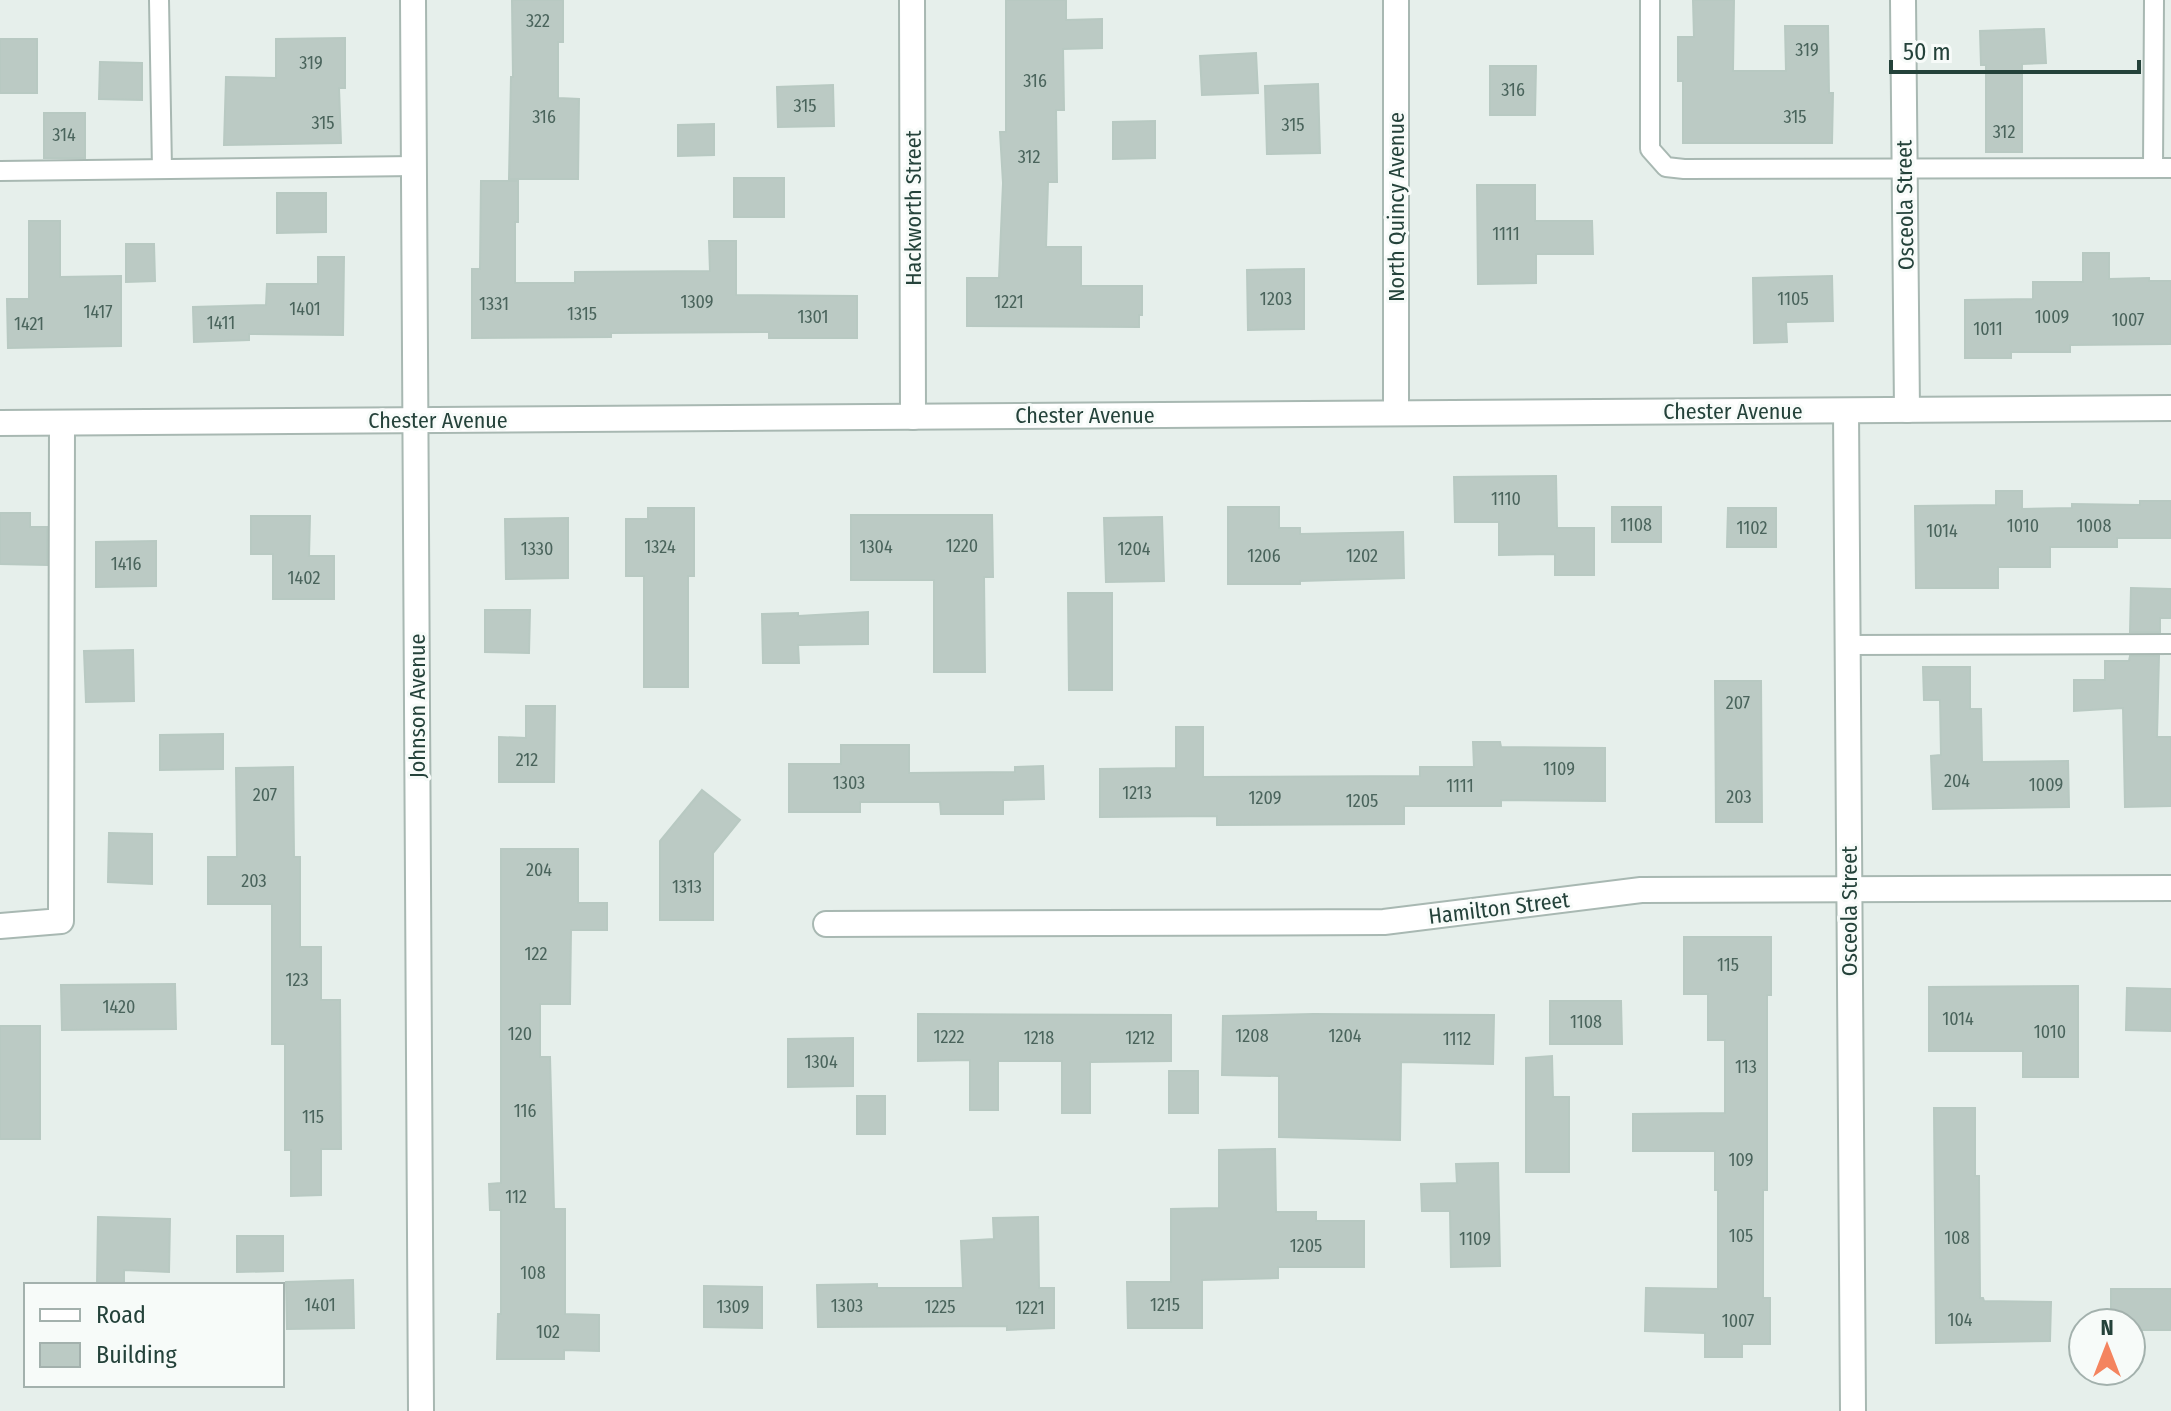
<svg xmlns="http://www.w3.org/2000/svg" width="2171" height="1411" viewBox="0 0 2171 1411" font-family="'Fira Sans Condensed',sans-serif">
	<style>
		.building { fill: #bbcac4; stroke: #b8c9c2; stroke-width: 2 }
		.lines { fill: none; stroke-linecap: round; stroke-linejoin: round }
		.service-casing { stroke: #a8b8b2; stroke-width: 22 }
		.minor-casing { stroke: #a8b8b2; stroke-width: 28 }
		.service { stroke: #fff; stroke-width: 18 }
		.minor { stroke: #fff; stroke-width: 24 }
		.labels { text-anchor: middle; dominant-baseline: central; stroke-width: 6; stroke-linejoin: round; paint-order: stroke }
		.number-label { font-size: 18px; fill: #4a645c }
		.street-label { font-size: 22px; fill: #24423a; stroke: #f7fbf9 }
	</style>
	<rect width="100%" height="100%" fill="#e6efeb"/>
	<g class="building">
		<path d="M512,0H563V42H558V98L579,99L578,179H509L511,77H513Z"/>
		<path d="M1006,0H1066V20L1102,19V48L1063,49L1064,110H1056L1057,182H1048L1046,247H1081V286H1142V315H1139V327L967,326V278H999L1003,183L1000,132H1006Z"/>
		<path d="M1693,0H1734L1733,71H1786L1785,26H1828L1829,93H1833L1832,143H1683V81H1678V37H1694Z"/>
		<path d="M2044,29L2046,63L2022,64V152H1986V65H1981L1980,31Z"/>
		<path d="M345,38V88H339L341,143L224,145L226,77L276,78V39Z"/>
		<rect x="0" y="39" width="37" height="54"/>
		<path d="M1256,53L1258,93L1202,95L1200,56Z"/>
		<path d="M100,62L142,63V100L99,99Z"/>
		<path d="M1490,66H1536L1535,115H1490Z"/>
		<path d="M1318,84L1320,153L1267,154L1265,86Z"/>
		<path d="M833,85L834,126L778,127L777,87Z"/>
		<rect x="44" y="113" width="41" height="45"/>
		<path d="M1155,121V158L1113,159V122Z"/>
		<path d="M714,124V155L678,156V125Z"/>
		<rect x="734" y="178" width="50" height="39"/>
		<path d="M481,181H518V222H515V283H575V272L710,271L709,241H736V295L857,296V338H769V332L611,333V337L472,338V269H480Z"/>
		<path d="M1477,185H1535V221H1592L1593,254H1536V283L1478,284Z"/>
		<path d="M277,193H326V232L277,233Z"/>
		<path d="M29,221H60V277L121,276V346L8,348L7,299H29Z"/>
		<path d="M126,244H154L155,281L126,282Z"/>
		<path d="M2083,253H2109V279L2149,278V281H2171V344L2070,345V352H2011V358H1965V300L2033,299V282H2083Z"/>
		<path d="M318,257H344L343,335L249,334V340L194,342L193,307L266,305L267,284H318Z"/>
		<path d="M1304,269V329L1248,330L1247,270Z"/>
		<path d="M1832,276L1833,321L1786,322L1787,342L1754,343L1753,278Z"/>
		<path d="M1556,476L1557,528H1594V575H1555V554L1499,555V522H1455L1454,477Z"/>
		<path d="M1996,491H2022V509L2072,508V504L2140,505V501H2171V538H2117V547H2050V567H1998V588H1916L1915,506L1996,505Z"/>
		<path d="M1228,507H1279V528H1300V534L1403,532L1404,578L1300,581V584H1228Z"/>
		<rect x="1612" y="507" width="49" height="35"/>
		<path d="M648,508H694V576H688V687H644V576H626V519H648Z"/>
		<path d="M1728,508H1776V547H1727Z"/>
		<path d="M0,513H30V527H47V565L0,564Z"/>
		<path d="M851,515H992L993,577H984L985,672H934V580H851Z"/>
		<path d="M251,516H310L309,556H334V599H273V554H251Z"/>
		<path d="M1162,517L1164,581L1106,582L1104,518Z"/>
		<path d="M568,518V578L506,579L505,519Z"/>
		<path d="M156,541V586L96,587V542Z"/>
		<path d="M2131,588L2171,589V618H2160V632H2130Z"/>
		<path d="M1068,593H1112V690H1069Z"/>
		<path d="M485,610H530L529,653L485,652Z"/>
		<path d="M868,612V644L798,645L799,663H763L762,614L798,613V616Z"/>
		<path d="M133,650L134,701L86,702L84,651Z"/>
		<path d="M2130,656H2159L2157,737H2171V806L2125,807L2123,708L2074,711V680H2105V661H2129Z"/>
		<path d="M1923,667H1970V709H1981L1982,762L2068,761L2069,807L1933,809L1931,756L1941,755L1940,700H1924Z"/>
		<path d="M1715,681H1761L1762,822H1716Z"/>
		<path d="M526,706H555L554,782H499V737L526,738Z"/>
		<path d="M1176,727H1203V777L1420,776V767H1474L1473,742H1500L1501,747L1605,748V801L1501,800V806H1404V824L1217,825V816L1100,817V769L1176,768Z"/>
		<path d="M223,734V769L160,770V735Z"/>
		<path d="M841,745H909V773L1015,772V767L1043,766L1044,799L1003,800V814H941L940,802H860V812H789V764H841Z"/>
		<path d="M293,767L294,857H300V947H321V1000H340L341,1149H321V1195L291,1196V1150H285V1044H272V904H208V857H237L236,768Z"/>
		<path d="M702,790L740,820L713,853V920H660V841Z"/>
		<path d="M109,833L152,834V884L108,882Z"/>
		<path d="M501,849H578V903H607V930H571L570,1004H540V1057H550L554,1209H565V1314L599,1315V1351L564,1350V1359H497L498,1314H501V1210H490L489,1184L501,1183Z"/>
		<path d="M1684,937H1771V995H1767V1190H1763V1298H1770V1344H1742V1357H1705V1333L1645,1331L1646,1288L1718,1289V1190H1715V1151H1633V1114L1725,1113V1040H1708V994H1684Z"/>
		<path d="M175,984L176,1029L62,1030L61,985Z"/>
		<path d="M2078,986V1077H2023V1051H1929V987Z"/>
		<path d="M2127,988L2171,989V1031L2126,1030Z"/>
		<path d="M1550,1001H1621L1622,1044H1550Z"/>
		<path d="M918,1014L1171,1015V1061L1090,1062V1113H1062V1061H998V1110H970V1060L918,1061Z"/>
		<path d="M1313,1014L1494,1015L1493,1064L1401,1062L1400,1140L1279,1137V1076L1222,1075L1223,1016Z"/>
		<rect x="0" y="1026" width="40" height="113"/>
		<path d="M853,1038V1086L788,1087V1039Z"/>
		<path d="M1552,1056L1553,1097H1569V1172H1526V1058Z"/>
		<rect x="1169" y="1071" width="29" height="42"/>
		<rect x="857" y="1096" width="28" height="38"/>
		<path d="M1934,1108H1975V1176H1979L1980,1298H1983L1984,1301L2051,1302L2050,1341L1936,1343Z"/>
		<path d="M1275,1149L1276,1212H1316V1221H1364V1267H1278V1278L1202,1280V1328H1128L1127,1282H1171V1209L1219,1208V1150Z"/>
		<path d="M1498,1163L1500,1266L1451,1267L1450,1211H1422L1421,1184L1457,1183L1456,1164Z"/>
		<path d="M98,1217L170,1219L169,1272L124,1270V1285H97Z"/>
		<path d="M1038,1217L1039,1288H1054V1328L1007,1330V1326L818,1327L817,1285L877,1284V1288H963L961,1241L994,1239L993,1218Z"/>
		<path d="M237,1236H283V1271L237,1272Z"/>
		<path d="M353,1280L354,1328L287,1329L286,1282Z"/>
		<path d="M704,1286L762,1287V1328L704,1327Z"/>
		<path d="M2111,1289H2171V1330H2131V1323H2111Z"/>
	</g>
	<g class="lines">
		<defs>
			<g id="service">
				<path d="M159,0L162,169"/>
				<path d="M1650,0V149L1666,167L1684,169L2171,168"/>
				<path d="M2153,168L2154,0"/>
				<path d="M0,171L414,166"/>
				<path d="M1848,645L2171,644"/>
			</g>
			<g id="minor">
				<path d="M413,0L421,1411"/>
				<path d="M912,0L913,417"/>
				<path d="M1396,0V413"/>
				<path d="M1903,0L1907,410"/>
				<path d="M1846,411L1853,1411"/>
				<path d="M0,423L2171,408"/>
				<path d="M826,924L1384,922L1641,890L2171,888"/>
				<path d="M0,926L61,921L62,423"/>
			</g>
		</defs>
		<use href="#service" class="service-casing"/>
		<use href="#minor" class="minor-casing"/>
		<use href="#service" class="service"/>
		<use href="#minor" class="minor"/>
	</g>
	<g class="labels">
		<g class="number-label">
			<text x="538" y="21">322</text>
			<text x="1807" y="50">319</text>
			<text x="311" y="63">319</text>
			<text x="1035" y="81">316</text>
			<text x="1513" y="90">316</text>
			<text x="805" y="106">315</text>
			<text x="544" y="117">316</text>
			<text x="1795" y="117">315</text>
			<text x="323" y="123">315</text>
			<text x="1293" y="125">315</text>
			<text x="2004" y="132">312</text>
			<text x="64" y="135">314</text>
			<text x="1029" y="157">312</text>
			<text x="1506" y="234">1111</text>
			<text x="1276" y="299">1203</text>
			<text x="1793" y="299">1105</text>
			<text x="697" y="302">1309</text>
			<text x="1009" y="302">1221</text>
			<text x="494" y="304">1331</text>
			<text x="305" y="309">1401</text>
			<text x="98" y="312">1417</text>
			<text x="582" y="314">1315</text>
			<text x="813" y="317">1301</text>
			<text x="2052" y="317">1009</text>
			<text x="2128" y="320">1007</text>
			<text x="221" y="323">1411</text>
			<text x="29" y="324">1421</text>
			<text x="1988" y="329">1011</text>
			<text x="1506" y="499">1110</text>
			<text x="1636" y="525">1108</text>
			<text x="2023" y="526">1010</text>
			<text x="2094" y="526">1008</text>
			<text x="1752" y="528">1102</text>
			<text x="1942" y="531">1014</text>
			<text x="962" y="546">1220</text>
			<text x="660" y="547">1324</text>
			<text x="876" y="547">1304</text>
			<text x="537" y="549">1330</text>
			<text x="1134" y="549">1204</text>
			<text x="1264" y="556">1206</text>
			<text x="1362" y="556">1202</text>
			<text x="126" y="564">1416</text>
			<text x="304" y="578">1402</text>
			<text x="1738" y="703">207</text>
			<text x="527" y="760">212</text>
			<text x="1559" y="769">1109</text>
			<text x="1957" y="781">204</text>
			<text x="849" y="783">1303</text>
			<text x="2046" y="785">1009</text>
			<text x="1460" y="786">1111</text>
			<text x="1137" y="793">1213</text>
			<text x="265" y="795">207</text>
			<text x="1739" y="797">203</text>
			<text x="1265" y="798">1209</text>
			<text x="1362" y="801">1205</text>
			<text x="539" y="870">204</text>
			<text x="254" y="881">203</text>
			<text x="687" y="887">1313</text>
			<text x="536" y="954">122</text>
			<text x="1728" y="965">115</text>
			<text x="297" y="980">123</text>
			<text x="119" y="1007">1420</text>
			<text x="1958" y="1019">1014</text>
			<text x="1586" y="1022">1108</text>
			<text x="2050" y="1032">1010</text>
			<text x="520" y="1034">120</text>
			<text x="1252" y="1036">1208</text>
			<text x="1345" y="1036">1204</text>
			<text x="949" y="1037">1222</text>
			<text x="1039" y="1038">1218</text>
			<text x="1140" y="1038">1212</text>
			<text x="1457" y="1039">1112</text>
			<text x="821" y="1062">1304</text>
			<text x="1746" y="1067">113</text>
			<text x="525" y="1111">116</text>
			<text x="313" y="1117">115</text>
			<text x="1741" y="1160">109</text>
			<text x="516" y="1197">112</text>
			<text x="1741" y="1236">105</text>
			<text x="1957" y="1238">108</text>
			<text x="1475" y="1239">1109</text>
			<text x="1306" y="1246">1205</text>
			<text x="533" y="1273">108</text>
			<text x="320" y="1305">1401</text>
			<text x="1165" y="1305">1215</text>
			<text x="847" y="1306">1303</text>
			<text x="733" y="1307">1309</text>
			<text x="940" y="1307">1225</text>
			<text x="1030" y="1308">1221</text>
			<text x="1960" y="1320">104</text>
			<text x="1738" y="1321">1007</text>
			<text x="548" y="1332">102</text>
		</g>
		<g class="street-label">
			<text transform="translate(1905 205) rotate(-91)">Osceola Street</text>
			<text transform="translate(1396 207) rotate(-90)">North Quincy Avenue</text>
			<text transform="translate(913 208) rotate(-90)">Hackworth Street</text>
			<text x="1733" y="411">Chester Avenue</text>
			<text x="1085" y="415">Chester Avenue</text>
			<text x="438" y="420">Chester Avenue</text>
			<text transform="translate(417 706) rotate(-90)">Johnson Avenue</text>
			<text transform="translate(1499 908) rotate(-7)">Hamilton Street</text>
			<text transform="translate(1849 911) rotate(-90)">Osceola Street</text>
		</g>
	</g>
	<rect x="24" y="1283" width="260" height="104" fill="#f7fbf9" stroke="#a3b1ad" stroke-width="2"/>
	<rect x="40" y="1309" width="40" height="12" fill="#ffffff" stroke="#a3b1ad" stroke-width="2"/>
	<text x="96" y="1323" font-size="24" fill="#24423a">Road</text>
	<rect x="40" y="1343" width="40" height="24" fill="#bbcac4" stroke="#a3b1ad" stroke-width="2"/>
	<text x="96" y="1363" font-size="24" fill="#24423a">Building</text>
	<g transform="translate(2107 1347)"><circle r="38" fill="#f7fbf9" stroke="#a3b1ad" stroke-width="2"/>
	<path d="M0-6L14 30L0 20L-14 30Z" fill="#f4845f"/>
	<text y="-12" font-size="22" font-weight="bold" text-anchor="middle" fill="#24423a">N</text>
	</g>
	<path d="M1891 60v12h248v-12" fill="none" stroke="#24423a" stroke-width="4"/>
	<text x="1903" y="60" font-size="24" fill="#24423a" stroke="#f7fbf9" stroke-width="6" paint-order="stroke">50 m</text>
</svg>
